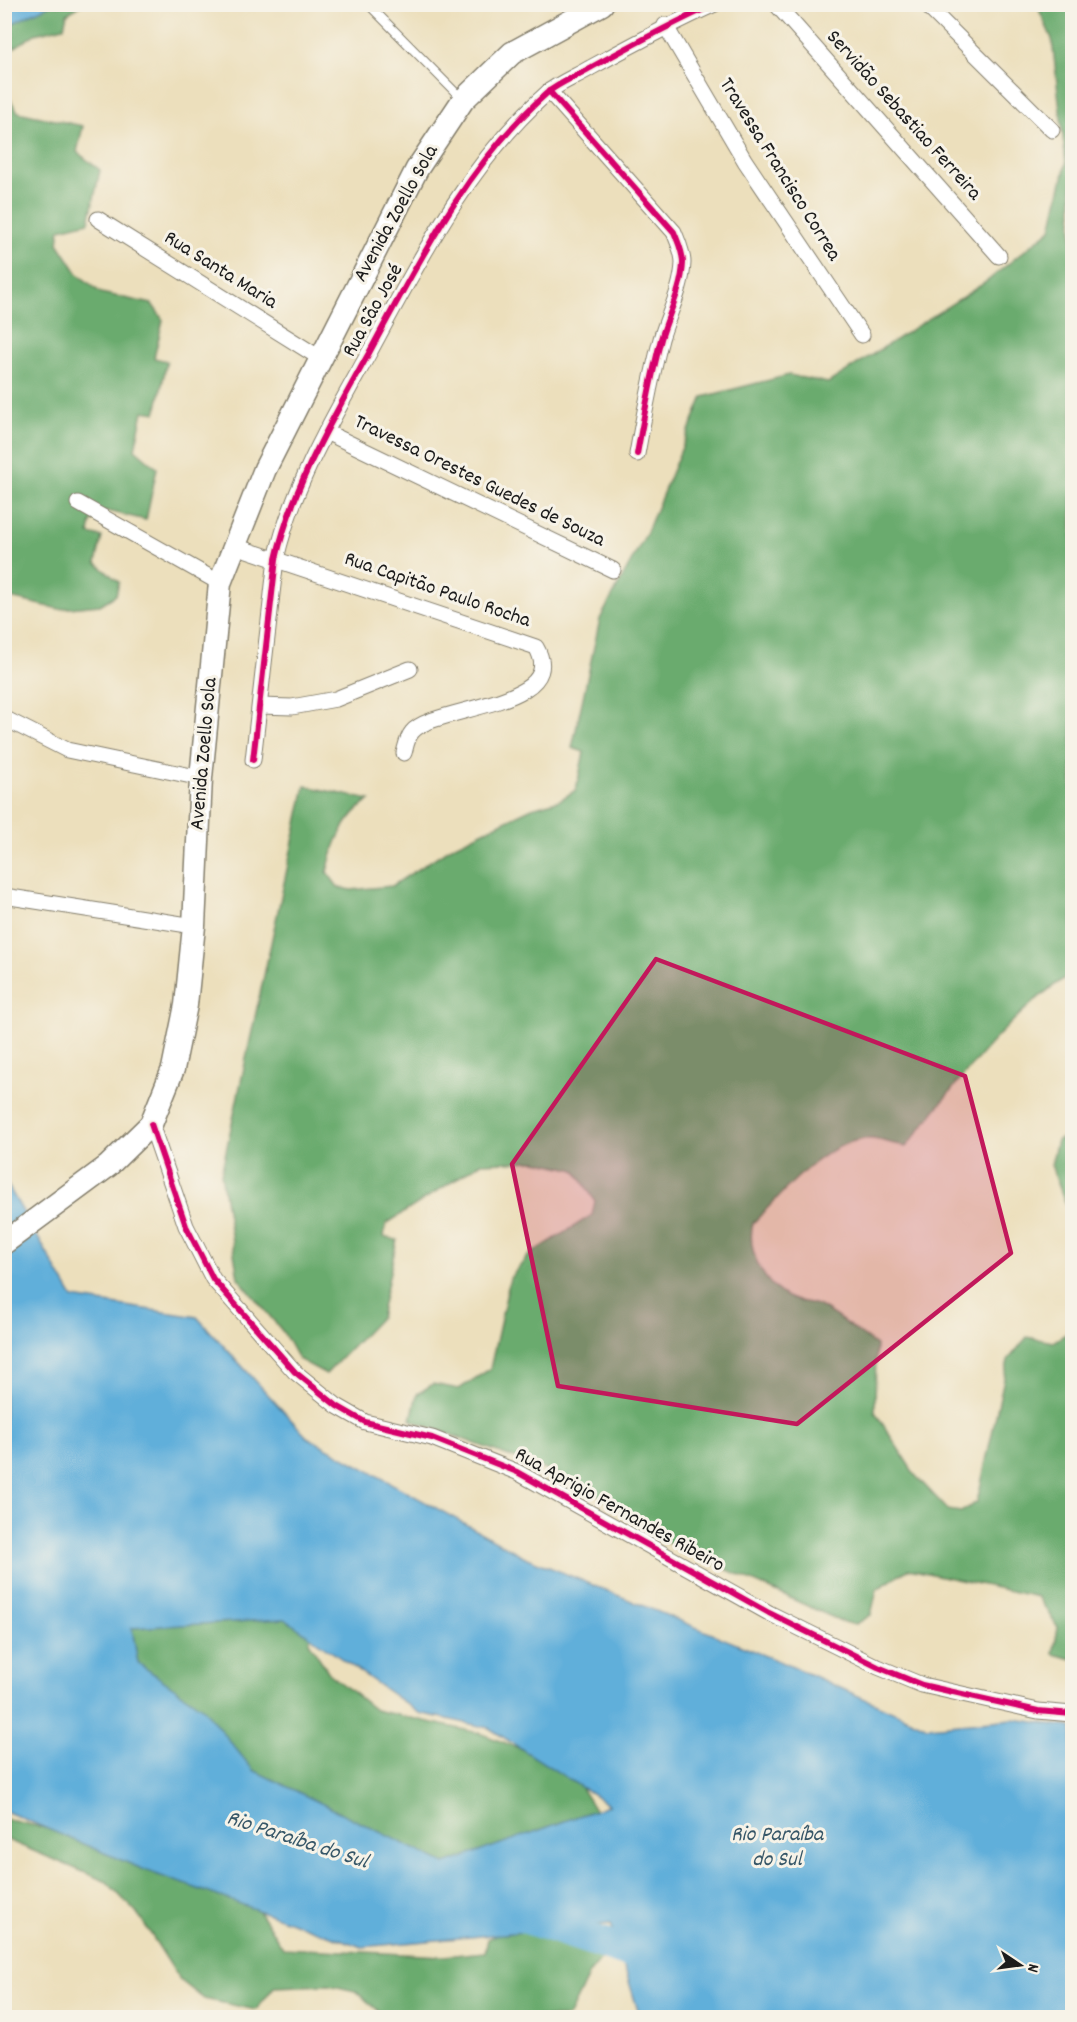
<svg xmlns="http://www.w3.org/2000/svg" width="1077" height="2022" viewBox="0 0 1077 2022" font-family="Dekko,sans-serif">
	<style>
		.forest { fill: #6aab6e; stroke: #436445; stroke-width: 1.5 }
		.water { fill: #60afda; stroke: #3e667b; stroke-width: 1.5; fill-rule: evenodd }
		.lines { fill: none; stroke-linecap: round; stroke-linejoin: round }
		.river { stroke: #60afda; stroke-width: 32 }
		.lane-casing { stroke: #847e6c; stroke-width: 10 }
		.street-casing { stroke: #847e6c; stroke-width: 17 }
		.secondary-casing { stroke: #847e6c; stroke-width: 25 }
		.lane { stroke: #fff; stroke-width: 8 }
		.street { stroke: #fff; stroke-width: 15 }
		.secondary { stroke: #fff; stroke-width: 22 }
		.cycleway-casing { stroke: #f7f3e8; stroke-width: 10 }
		.cycleway { stroke: #d6006c; stroke-width: 6 }
		.marked { fill: #c2185b; fill-opacity: 0.2; stroke: #c2185b; stroke-width: 4.5; stroke-linejoin: round }
		.labels { text-anchor: middle; dominant-baseline: central; stroke-width: 6; stroke-linejoin: round; paint-order: stroke }
		.street-label { font-size: 21px; fill: #1c1c1c; stroke: #f7f3e8 }
		.water-label { font-size: 22px; font-style: italic; fill: #375768; stroke: #f7f3e8 }
	</style>
	<rect width="100%" height="100%" fill="#f7f3e8"/>
	<filter id="ink" filterUnits="userSpaceOnUse"><feTurbulence type="fractalNoise" baseFrequency=".0167" numOctaves="2"/><feDisplacementMap in="SourceGraphic" scale="12" xChannelSelector="R" yChannelSelector="G"/><feConvolveMatrix kernelMatrix="1 2 1 2 8 2 1 2 1" color-interpolation-filters="sRGB"/></filter>
	<filter id="wash" filterUnits="userSpaceOnUse"><feTurbulence type="fractalNoise" baseFrequency=".008" numOctaves="4" result="noise"/><feDisplacementMap in="SourceGraphic" scale="24" xChannelSelector="R" yChannelSelector="G"/><feGaussianBlur stdDeviation="1.35" result="paint"/><feColorMatrix in="noise" values="0 0 0 0 0 0 0 0 0 0 0 0 0 0 0 0 0 1.4 0 .05"/><feComposite in="paint" operator="in"/></filter>
	<g filter="url(#wash)">
		<rect width="100%" height="100%" fill="#ecdfbc"/>
		<g class="forest">
			<path d="M50,5H81L67,14L64,27L35,34L5,54V22Z"/>
			<path d="M1037,5H1072V973C1005,1016 956,1085 906,1147C893,1144 876,1137 864,1139C818,1146 785,1192 753,1223C746,1251 764,1287 792,1299C800,1303 810,1301 819,1306C838,1316 857,1332 876,1345L875,1412L915,1475L948,1510L961,1512L977,1502L1008,1360L1027,1337L1053,1342L1069,1332L1072,1323V1659L1053,1654L1058,1628L1038,1597L909,1569L877,1589L871,1615L855,1625L843,1622L670,1544L579,1482L411,1420L417,1394L433,1384L459,1389L490,1369L510,1278L529,1255L592,1215L595,1201L575,1170L536,1161L481,1163L386,1224L384,1237L397,1240L380,1318L326,1374L298,1359L283,1332L238,1278L221,1174L305,786L370,800C345,816 334,842 327,872L338,887L351,890L392,886L455,845L532,808L560,800L576,790L584,752L572,748L600,619L646,534L703,397L789,375L828,383L986,282L1051,229L1066,164L1052,39Z"/>
			<path d="M4,90L18,112L83,126L77,152L100,170L89,222L60,229L58,243L78,274L101,293L152,304L163,320L154,358L167,361L156,413L143,411L135,449L157,468L146,520L107,511L91,522L89,534L102,537L96,563L119,582L116,595L100,605L59,609L5,597Z"/>
			<path d="M1072,1135V1211L1068,1210L1051,1165L1057,1140Z"/>
			<path d="M85,1606L314,1615L309,1642L329,1673L375,1710L479,1733L567,1766L597,1813L474,1881L259,1807Z"/>
			<path d="M5,1819L115,1844L242,1885L283,1948L444,1956L485,1952L488,1939C527,1915 569,1929 611,1938L608,1951L589,1974L568,2017H386L355,1991L329,1985L274,1987L256,2010L204,1999L180,1980L140,1917L107,1882L5,1839Z"/>
		</g>
		<g class="water">
			<path d="M5,4H50V5L5,27Z"/>
			<path d="M4,1179L73,1298L197,1317L307,1437L527,1558L800,1670L928,1727L1013,1719L1072,1727V2017H640L611,1924L362,1947L147,1871L5,1811ZM285,1619L419,1713L489,1728L609,1805L445,1864L253,1770L203,1708L138,1663L132,1628Z"/>
		</g>
		<g class="lines">
			<path class="river" d="M521,1916L659,1962"/>
		</g>
	</g>
	<g filter="url(#ink)">
		<g class="lines">
			<defs>
				<path id="lane" d="M368,4L462,99"/>
				<g id="street">
					<path d="M776,4L999,256"/>
					<path d="M925,4L1052,130"/>
					<path d="M665,25L745,161L862,335"/>
					<path d="M549,91L674,232C678,242 683,252 683,263C682,289 668,315 661,339C651,377 644,415 637,454"/>
					<path d="M98,219L320,358"/>
					<path d="M326,432L613,570"/>
					<path d="M78,503L220,583"/>
					<path d="M235,546L536,647C571,707 432,706 412,732C407,738 406,746 404,753"/>
					<path d="M260,706L292,707L336,699L410,669"/>
					<path d="M4,718L67,750L201,778"/>
					<path d="M253,760L276,559C293,485 333,418 369,353C419,261 468,163 547,93C559,83 577,76 590,68C632,45 672,23 715,4"/>
					<path d="M4,896L194,926"/>
					<path d="M151,1124L186,1226L213,1279L295,1372L337,1406L365,1422L432,1438L517,1472L769,1613L878,1667L922,1685L1038,1711L1072,1714"/>
				</g>
				<path id="secondary" d="M4,1243L108,1166L151,1124L173,1069L186,1005L194,926L201,778L220,583L265,469L417,169L463,100L512,53L602,4"/>
			</defs>
			<use href="#lane" class="lane-casing"/>
			<use href="#street" class="street-casing"/>
			<use href="#secondary" class="secondary-casing"/>
			<use href="#lane" class="lane"/>
			<use href="#street" class="street"/>
			<use href="#secondary" class="secondary"/>
			<defs>
				<g id="cycleway">
					<path d="M549,91L674,232C678,242 683,252 683,263C682,289 668,315 661,339C651,377 644,415 637,454"/>
					<path d="M253,760L276,559C293,485 333,418 369,353C419,261 468,163 547,93C559,83 577,76 590,68C632,45 672,23 715,4"/>
					<path d="M151,1124L186,1226L213,1279L295,1372L337,1406L365,1422L432,1438L517,1472L769,1613L878,1667L922,1685L1038,1711L1072,1714"/>
				</g>
			</defs>
			<use href="#cycleway" class="cycleway-casing"/>
			<use href="#cycleway" class="cycleway"/>
		</g>
	</g>
	<path class="marked" d="M656,959L965,1076L1011,1253L797,1424L558,1386L512,1164Z"/>
	<g class="labels">
		<g class="street-label">
			<text transform="translate(903 116) rotate(48)">Servidão Sebastiao Ferreira</text>
			<text transform="translate(779 170) rotate(58)">Travessa Francisco Correa</text>
			<text transform="translate(397 214) rotate(-61)">Avenida Zoello Sola</text>
			<text transform="translate(220 271) rotate(32)">Rua Santa Maria</text>
			<text transform="translate(374 311) rotate(-61)">Rua São José</text>
			<text transform="translate(479 482) rotate(26)">Travessa Orestes Guedes de Souza</text>
			<text transform="translate(437 591) rotate(19)">Rua Capitão Paulo Rocha</text>
			<text transform="translate(205 754) rotate(-85)">Avenida Zoello Sola</text>
			<text transform="translate(619 1511) rotate(29)">Rua Aprigio Fernandes Ribeiro</text>
		</g>
		<g class="water-label">
			<text x="777" y="1835">Rio Paraíba<tspan x="777" dy="25">do Sul</tspan></text>
			<text transform="translate(297 1841) rotate(18)">Rio Paraíba do Sul</text>
		</g>
	</g>
	<rect width="1077" height="2022" fill="none" stroke="#f7f3e8" stroke-width="24"/>
	<g transform="translate(1020 1965) rotate(103)" stroke="#f7f3e8" stroke-width="4.5" paint-order="stroke">
	<path d="M0-4.5L10 22L0 15L-10 22Z" fill="#1c1c1c"/>
	<text y="-9" font-size="16" font-weight="bold" text-anchor="middle" fill="#1c1c1c">N</text>
	</g>
</svg>
